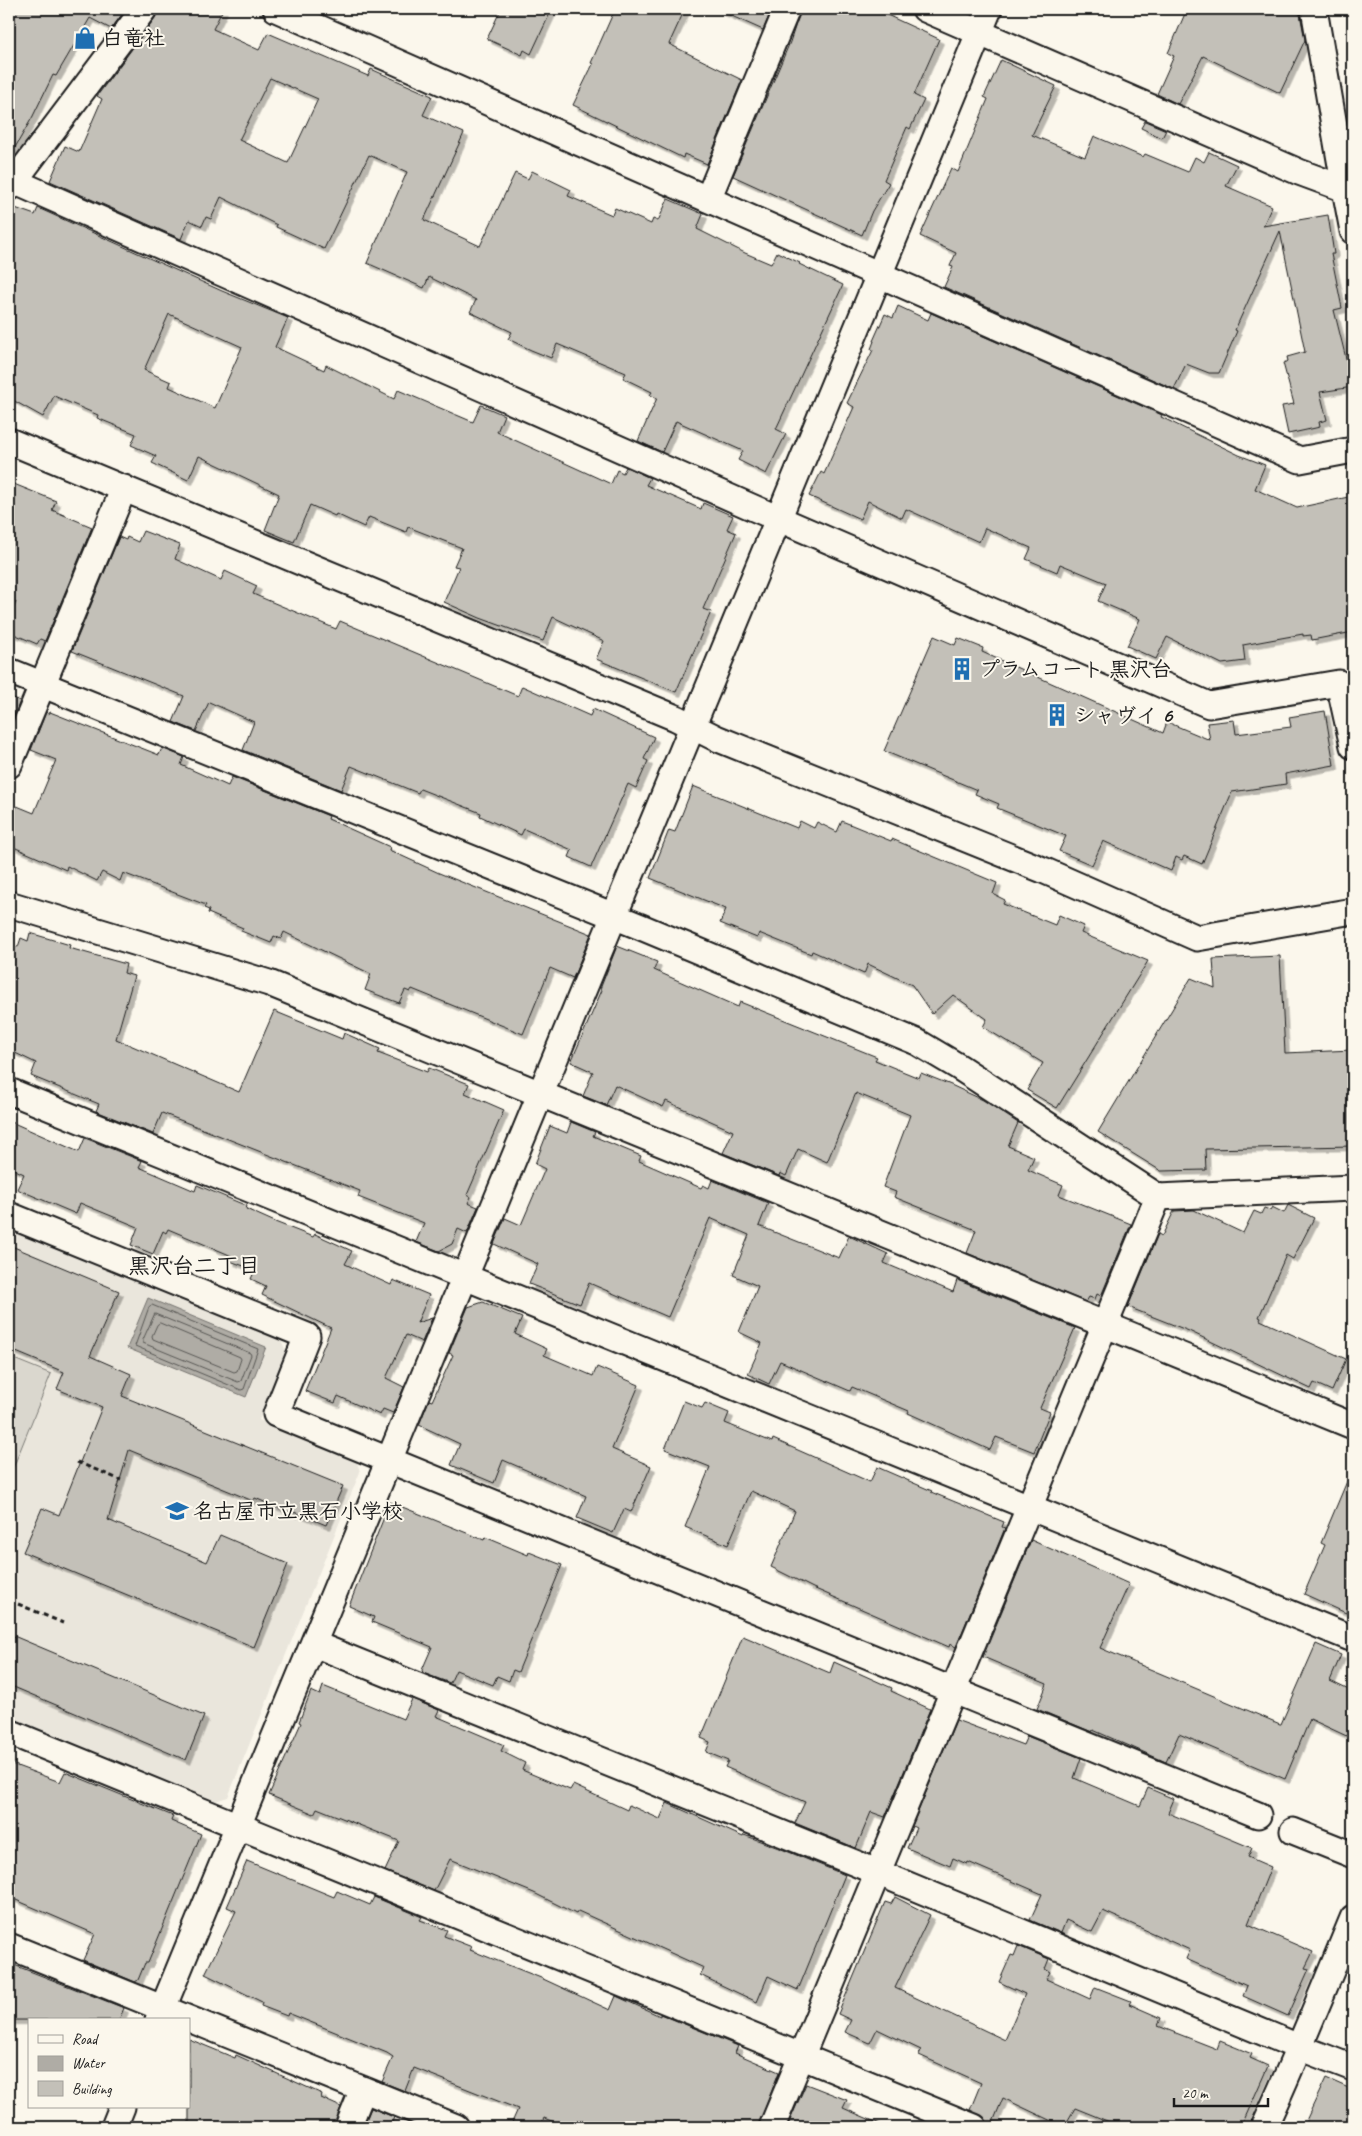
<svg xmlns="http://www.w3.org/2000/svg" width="1362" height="2136" viewBox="0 0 1362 2136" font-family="Caveat,'Klee One',sans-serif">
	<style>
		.built { fill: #eae6dc }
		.green { fill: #dad7ce; stroke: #7b7a75 }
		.water { fill: #afaca5; stroke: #74726e }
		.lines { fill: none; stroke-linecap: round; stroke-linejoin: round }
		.shore { stroke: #575653; stroke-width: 1 }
		.building { fill: #c3c0b8; stroke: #1c1c1c; fill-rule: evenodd; filter: url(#shadow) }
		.street-casing { stroke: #1c1c1c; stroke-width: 29 }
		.path { stroke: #1c1c1c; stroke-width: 3; stroke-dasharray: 5 4; stroke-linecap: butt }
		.street { stroke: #fbf7ec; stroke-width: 25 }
		.labels { text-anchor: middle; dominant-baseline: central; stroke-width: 4; stroke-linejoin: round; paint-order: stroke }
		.poi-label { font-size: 21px; font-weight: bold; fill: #1c1c1c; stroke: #fbf7ec; text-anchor: start }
		.neighbourhood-label { font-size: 22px; font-weight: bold; fill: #1c1c1c; stroke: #fbf7ec }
	</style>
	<defs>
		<filter id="shadow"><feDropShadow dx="4.5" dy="4.5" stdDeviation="0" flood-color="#0004"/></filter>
	</defs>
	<rect width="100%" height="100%" fill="#fbf7ec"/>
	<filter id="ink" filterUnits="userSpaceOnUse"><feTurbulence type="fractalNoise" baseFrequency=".02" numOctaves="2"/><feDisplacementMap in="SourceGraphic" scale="10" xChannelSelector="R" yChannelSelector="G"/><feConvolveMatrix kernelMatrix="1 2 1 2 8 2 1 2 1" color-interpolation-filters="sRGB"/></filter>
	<g filter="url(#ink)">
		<path class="built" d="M9,1226L279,1336L286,1351L259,1420L356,1459L360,1472L228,1797L212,1802L9,1719Z"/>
		<path class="green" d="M9,1357L51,1374L9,1478Z"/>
		<path class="water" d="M148,1298L266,1347L246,1397L127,1348Z"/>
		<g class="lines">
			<g class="shore">
				<path d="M152,1305L258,1349L244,1389L241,1390L135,1346L149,1307Z"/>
				<path d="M155,1314L250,1353L251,1355L241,1381L238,1382L143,1343V1340Z"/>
				<path d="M160,1323L240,1357L241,1359L237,1371L234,1372L153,1339L152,1336L157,1325Z"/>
			</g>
		</g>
		<g class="building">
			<path d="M13,9H126L111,29L90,18L56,76L53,75L33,116L9,158V20Z"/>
			<path d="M158,9H223L213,29L259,50L268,33L368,76L371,69L432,96L423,115L464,133L424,220L480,246L515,173L528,179L532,171L571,190L568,196L612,215L615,208L651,224L653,219L658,221L668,199L703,214L697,229L745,253L771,264L777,252L800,263L799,264L843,285L776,429L786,434L766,474L738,460L743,451L676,421L662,452L638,441L657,398L650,395L652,392L623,378L626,373L557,344L551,358L531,350L508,339L512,332L470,312L476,300L429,277L424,288L367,263L407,172L369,155L324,249L276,227L277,225L221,197L211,219L206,217L202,226L189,220L181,239L50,181L65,146L79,152L102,99L97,96L155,18ZM270,78L318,99L288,163L239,140Z"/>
			<path d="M501,9H552L531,54L524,50L522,55L487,39Z"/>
			<path d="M615,9H685L669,44L742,80L707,164L684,154L683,158L573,105L593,64L591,63Z"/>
			<path d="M716,9H772L763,30Z"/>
			<path d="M801,9H889L887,15L939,39L914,95L924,100L910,129L907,127L884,180L889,183L872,211L862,235L733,176L790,42Z"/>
			<path d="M1187,9H1289L1300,14L1305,40L1280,93L1203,56L1178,104L1157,94L1174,56L1168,53Z"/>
			<path d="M1001,60L1056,86L1032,135L1085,157L1094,136L1143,157L1145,154L1188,172L1195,157L1204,162L1209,152L1237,165L1226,186L1272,206L1263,226L1328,215L1334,254H1331L1342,308L1334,310L1353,387L1320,392L1327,420L1319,422L1320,427L1288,434L1282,406L1294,404L1283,363L1288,361L1287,357L1305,352L1280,231L1235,330L1237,331L1219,373H1209L1186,364L1174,389L944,287L953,267L950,266L956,253L920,236L951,168L958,172L988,99L984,97Z"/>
			<path d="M1145,121L1166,130L1162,138L1141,128Z"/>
			<path d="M15,208L35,215L38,208L222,291L288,318L275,347L324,370L326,365L394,399L398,390L473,422L481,405L504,415L497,432L611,484L617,470L623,473L626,467L650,478L646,485L701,509L703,503L733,516L727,529L736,533L703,609L711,612L676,692L596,659L604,641L553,617L543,641L480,618L444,602L459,567L454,566L462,548L408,527L406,532L369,517L364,527L336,514L335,516L310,505L294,542L265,530L279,494L199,456L188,480L152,463L156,456L131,445L136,434L97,418L98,415L54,396L43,417L9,398V221ZM169,314L242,347L215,408L169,387L171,382L144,370Z"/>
			<path d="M898,306L928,320L931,313L1162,415L1161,417L1239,455L1265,465L1255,489L1297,508L1353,496V632L1312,640L1311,635L1303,636V634L1243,645L1245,661L1222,664L1167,637L1156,659L1127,646L1140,619L1098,601L1106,583L1060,564L1057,572L1026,559L1031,548L985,528L979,542L906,509L902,518L868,501L860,519L809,496L821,472L824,474L854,407L847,403L873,350L871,349L874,341H873L885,314L893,318Z"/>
			<path d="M9,482L56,501L52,510L92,527L45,641L40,639L37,644L9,632V620L16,602L9,599Z"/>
			<path d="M143,531L180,545L175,559L221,580L225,571L257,586L253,594L336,629L340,621L518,696L522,686L590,716L593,709L654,737L644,759L648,761L636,788L628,784L591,867L569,857L572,850L524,829L521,835L480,816L481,813L420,789L418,793L351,766L341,790L243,750L254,722L209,702L196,731L173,722L184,696L72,651L119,537L126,540L127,537L138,542Z"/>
			<path d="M934,636L955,645L958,638L983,648L982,652L1163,733L1167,722L1210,740L1207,723L1234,720L1236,734L1291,727L1289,717L1325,711L1334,765L1285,774L1286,784L1232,792L1202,864L1184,856L1182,860L1176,857L1171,871L1103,841L1092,865L1059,851L1066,836L997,808L999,804L975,794L977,790L884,751Z"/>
			<path d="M9,696L20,701L9,728Z"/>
			<path d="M46,712L49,714L50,712L159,755L162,748L184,757L181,765L228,786L232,777L329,816L328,819L390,847L389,850L439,873L591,934L573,978L550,968L523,1034L412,989L410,992L405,990L399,1003L365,990L371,974L284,932L281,939L274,936L271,943L241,931L243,928L208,913L209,910L204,908L206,905L123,873L120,881L102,872L97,881L67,866L66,870L9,845V824L17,806L34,813L56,760L31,750Z"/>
			<path d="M693,786L797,828L800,821L814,828L817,822L837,832L842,821L891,841L892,839L997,883L993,894L1005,900L1003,904L1055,925L1059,915L1084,926L1081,933L1148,961L1057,1108L1027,1090L1043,1063L983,1027L987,1019L953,995L932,1014L912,985L868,964L864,974L812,951L811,954L759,933L757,938L720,923L726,909L650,878L669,830L675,832Z"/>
			<path d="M30,933L70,945L69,948L126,964L124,973L134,976L116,1039L239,1092L274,1011L342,1039L344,1033L380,1049L378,1053L427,1072L429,1068L469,1084L465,1093L504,1110L467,1195L471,1197L468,1203L478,1207L467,1233L458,1229L452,1244L439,1251L416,1242L424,1223L358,1197L360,1191L162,1113L153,1134L96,1111L99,1104L31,1076L36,1063L9,1050V945L18,947L21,938L28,941Z"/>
			<path d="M617,946L657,962L654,970L738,1007L740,1002L877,1057L875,1060L919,1078L921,1073L951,1085L983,1100L1018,1123L1008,1146L1034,1157L1028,1170L1063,1185L1059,1195L1131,1224L1101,1296L1097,1294L1095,1299L1089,1297L1086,1302L967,1253L976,1230L894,1197L896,1192L883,1187L910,1115L856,1093L827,1162L798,1149L786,1176L780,1173L779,1176L723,1153L733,1131L666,1101L663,1107L615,1085L606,1105L583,1096L593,1072L571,1062L602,990L600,989Z"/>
			<path d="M1280,956L1285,1053L1353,1050V1146L1205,1149L1206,1170L1161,1171L1098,1132L1191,978L1215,988L1213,959Z"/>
			<path d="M9,1121L79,1152L85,1138L142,1161L139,1167L195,1191L197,1185L247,1206L246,1209L275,1222L313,1237L315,1234L352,1251L345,1264L391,1285L393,1280L429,1295L417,1323L432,1318L422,1342L406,1335L386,1378L404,1387L393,1413L383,1409L380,1415L338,1396L335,1403L305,1391L331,1328L262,1295L266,1286L251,1279L255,1270L230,1261L232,1256L168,1229L166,1233L163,1231L153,1254L131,1245L138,1227L80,1203L76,1214L17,1189L24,1174L9,1167Z"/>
			<path d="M571,1122L595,1132L593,1136L641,1156L639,1161L701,1188L703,1185L709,1188L712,1180L768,1203L759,1226L839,1258L849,1236L888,1254L884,1263L953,1292L957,1280L1075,1328L1040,1408L1050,1412L1034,1452L996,1437L990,1450L908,1413L909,1411L852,1387L850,1391L780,1361L769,1384L748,1374L762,1343L739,1332L758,1286L733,1275L749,1235L710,1218L668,1317L589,1283L580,1304L529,1284L538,1264L494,1244L505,1218L521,1225L545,1169L535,1164L550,1126L567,1133Z"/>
			<path d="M1288,1205L1314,1218L1293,1259L1286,1255L1259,1317L1261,1318L1260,1320L1346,1359L1332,1391L1314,1383L1311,1389L1189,1331L1128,1307L1158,1234L1162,1236L1174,1211L1194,1210L1243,1233L1254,1211L1261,1214L1264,1208L1270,1210L1272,1207L1284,1213Z"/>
			<path d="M9,1245L119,1291L90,1356L131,1374L122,1396L343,1486L326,1525L294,1512L293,1514L255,1498L253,1501L129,1450L108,1520L207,1562L220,1535L288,1564L254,1647L23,1552L42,1508L59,1515L102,1407L57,1389L64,1372L9,1349Z"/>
			<path d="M483,1302L522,1318L515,1334L547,1349L544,1355L593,1376L597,1367L639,1385L612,1449L651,1466L631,1512L624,1509L613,1533L577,1518L586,1496L503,1460L494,1483L451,1465L460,1444L419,1425L429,1400L432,1401L453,1355L449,1353L468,1307Z"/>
			<path d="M684,1401L702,1408L705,1403L729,1413L725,1423L772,1442L773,1439L870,1482L877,1467L932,1491L931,1492L1004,1522L1002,1527L1005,1528L956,1647L950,1644L949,1647L813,1588L771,1567L795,1511L751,1491L728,1545L685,1527L710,1467L665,1449Z"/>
			<path d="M1353,1467V1596L1346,1613L1304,1594L1325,1545L1321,1543Z"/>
			<path d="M390,1502L484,1540L485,1537L528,1555L529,1552L562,1565L518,1672L513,1670L509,1681L497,1676L493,1685L456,1670L450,1683L423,1673L422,1670L432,1647L372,1622L374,1617L349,1606Z"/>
			<path d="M1031,1540L1129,1584L1100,1648L1280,1724H1281L1316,1644L1341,1655L1330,1681L1353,1692V1739L1310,1719L1285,1779L1179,1734L1166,1762L1093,1730L1092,1732L1037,1709L1047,1684L983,1657Z"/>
			<path d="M9,1634L204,1716L186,1760L9,1685Z"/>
			<path d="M743,1636L830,1673L834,1662L892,1688L891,1691L930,1709L885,1817L871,1812L856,1848L795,1823L805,1802L725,1767L728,1761L706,1752L710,1742L701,1738Z"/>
			<path d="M323,1686L403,1719L412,1699L439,1710L436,1716L504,1745L501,1751L525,1763L522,1770L570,1790L573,1785L627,1810L629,1805L660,1819L667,1803L743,1837L744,1835L784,1850L845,1875L798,1990L768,1976L757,2002L700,1975L704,1968L578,1911L576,1914L534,1893L450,1859L434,1891L385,1871L399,1841L317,1808L314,1814L269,1795L301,1723L299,1722L311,1691L320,1695Z"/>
			<path d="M956,1720L1023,1745L1027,1736L1081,1758L1074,1778L1140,1806L1148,1788L1174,1799L1168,1813L1252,1848L1248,1857L1271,1867L1248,1924L1313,1952L1305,1968L1309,1969L1288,2016L1243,1996L1247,1986L1186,1959L1190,1950L1103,1911L1092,1932L1066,1920L1061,1933L1030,1920L1042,1894L968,1862L967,1864L953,1858L950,1866L907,1848L916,1828L912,1826Z"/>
			<path d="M9,1763L60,1782L65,1772L173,1816L171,1821L201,1834L148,1963H145L138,1980L135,1982L83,1960L95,1934L9,1897Z"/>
			<path d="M247,1861L334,1897L337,1891L370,1905L374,1897L422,1917L420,1920L447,1930L444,1936L472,1947L470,1950L541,1978L610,2010L616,1996L660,2016V2014L738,2046L735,2053L779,2072L758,2127H566L544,2118L540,2127H510L518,2109L414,2068L405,2091L382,2082L393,2057L387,2053L288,2013L287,2016L261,2006L262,2002L205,1974L236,1911L227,1907Z"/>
			<path d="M895,1897L930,1915L895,1988L1005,2040L1025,1994L999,1982L1011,1955L1014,1956L1018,1946L1049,1959L1045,1969L1050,1972L1046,1979L1090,1999L1095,1987L1131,2001L1129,2004L1161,2018L1158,2026L1217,2049L1220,2041L1252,2054L1250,2058L1268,2066L1241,2127H1122L1075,2108L1064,2127L1003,2098L991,2127H988L985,2118L970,2110L981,2083L919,2055L921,2050L877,2029L870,2043L845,2032L851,2020L838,2014L885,1902L891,1904Z"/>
			<path d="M9,1963L124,2008L119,2020H9Z"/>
			<path d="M189,2039L235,2058L236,2055L322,2094L321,2098L341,2107L334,2127H189Z"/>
			<path d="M1326,2078L1353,2090V2127H1303Z"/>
			<path d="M806,2084L847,2100L843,2108L887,2127H787Z"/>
			<path d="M371,2108L394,2117L390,2127H363Z"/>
		</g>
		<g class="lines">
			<defs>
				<g id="street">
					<path d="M276,9L1300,460L1353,450"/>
					<path d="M925,9L1299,172L1345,189L1353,231"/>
					<path d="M1314,9L1345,189"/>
					<path d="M9,179L756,509L1209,705L1339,683L1353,746"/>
					<path d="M9,188L144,9"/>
					<path d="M708,199L787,9"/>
					<path d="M9,441L676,718L716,738L1043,870L1197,938L1353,911"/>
					<path d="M9,671L641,927L917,1042L959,1067L1158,1197L1353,1188"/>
					<path d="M9,765L124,488"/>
					<path d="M9,904L269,983L1353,1426"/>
					<path d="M9,1091L1353,1639"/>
					<path d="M9,1215L307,1336L276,1414L1258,1815"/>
					<path d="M314,1644L855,1863L1301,2048L1353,2068"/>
					<path d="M9,1732L974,2127"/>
					<path d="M1293,1831L1353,1855"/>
					<path d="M9,1946L456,2127"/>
					<path d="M158,2020C434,1349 713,679 989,9"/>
					<path d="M114,2127L122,2107"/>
					<path d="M348,2127L363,2090"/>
					<path d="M772,2127L1158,1197"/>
					<path d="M1264,2127C1296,2058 1324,1988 1353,1918"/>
				</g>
			</defs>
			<use href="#street" class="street-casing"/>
			<g class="path">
				<path d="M77,1462L121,1480"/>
				<path d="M18,1604L63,1623"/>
			</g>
			<use href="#street" class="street"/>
		</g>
	</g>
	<defs>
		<symbol id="shop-bare" viewBox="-9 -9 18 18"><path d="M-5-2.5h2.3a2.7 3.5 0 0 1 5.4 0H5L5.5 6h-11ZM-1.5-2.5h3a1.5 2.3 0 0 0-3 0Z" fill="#1f6fb2" stroke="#fbf7ec" stroke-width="2.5" paint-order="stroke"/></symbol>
		<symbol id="building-bare" viewBox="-9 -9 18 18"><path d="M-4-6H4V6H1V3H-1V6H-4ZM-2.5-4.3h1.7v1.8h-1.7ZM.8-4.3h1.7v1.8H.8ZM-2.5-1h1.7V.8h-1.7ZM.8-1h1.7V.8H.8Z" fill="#1f6fb2" stroke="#fbf7ec" stroke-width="2.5" paint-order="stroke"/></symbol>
		<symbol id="school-bare" viewBox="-9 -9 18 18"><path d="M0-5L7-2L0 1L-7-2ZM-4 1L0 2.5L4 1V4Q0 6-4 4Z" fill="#1f6fb2" stroke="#fbf7ec" stroke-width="2.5" paint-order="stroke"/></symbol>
	</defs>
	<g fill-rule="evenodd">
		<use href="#shop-bare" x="69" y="22" width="32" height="32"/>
		<use href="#building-bare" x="946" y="653" width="32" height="32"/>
		<use href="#building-bare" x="1041" y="699" width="32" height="32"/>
		<use href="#school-bare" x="161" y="1495" width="32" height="32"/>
	</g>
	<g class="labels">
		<g class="poi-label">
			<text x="102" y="38">白竜社</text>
			<text x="979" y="669">プラムコート 黒沢台</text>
			<text x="1074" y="715">シャヴイ 6</text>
			<text x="193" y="1511">名古屋市立黒石小学校</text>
		</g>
		<g class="neighbourhood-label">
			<text x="194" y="1266">黒沢台二丁目</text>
		</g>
	</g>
	<rect width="1362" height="2136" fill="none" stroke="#fbf7ec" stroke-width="30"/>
	<rect x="15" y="15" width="1332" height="2106" fill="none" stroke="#1c1c1c" stroke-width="2" filter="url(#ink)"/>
	<rect x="28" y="2018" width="162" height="90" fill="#fbf7ec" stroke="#a29f99"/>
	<rect x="38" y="2035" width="25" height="8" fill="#fbf7ec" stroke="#a29f99"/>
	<text x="72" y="2044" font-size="15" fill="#1c1c1c">Road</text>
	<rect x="38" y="2056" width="25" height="15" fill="#afaca5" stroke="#a29f99"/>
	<text x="72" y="2068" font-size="15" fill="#1c1c1c">Water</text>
	<rect x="38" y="2081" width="25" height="15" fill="#c3c0b8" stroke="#a29f99"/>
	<text x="72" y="2094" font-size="15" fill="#1c1c1c">Building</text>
	<path d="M1174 2098v8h94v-8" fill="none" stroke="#1c1c1c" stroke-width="2.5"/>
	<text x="1182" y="2098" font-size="15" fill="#1c1c1c" stroke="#fbf7ec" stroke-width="4" paint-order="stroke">20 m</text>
</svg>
